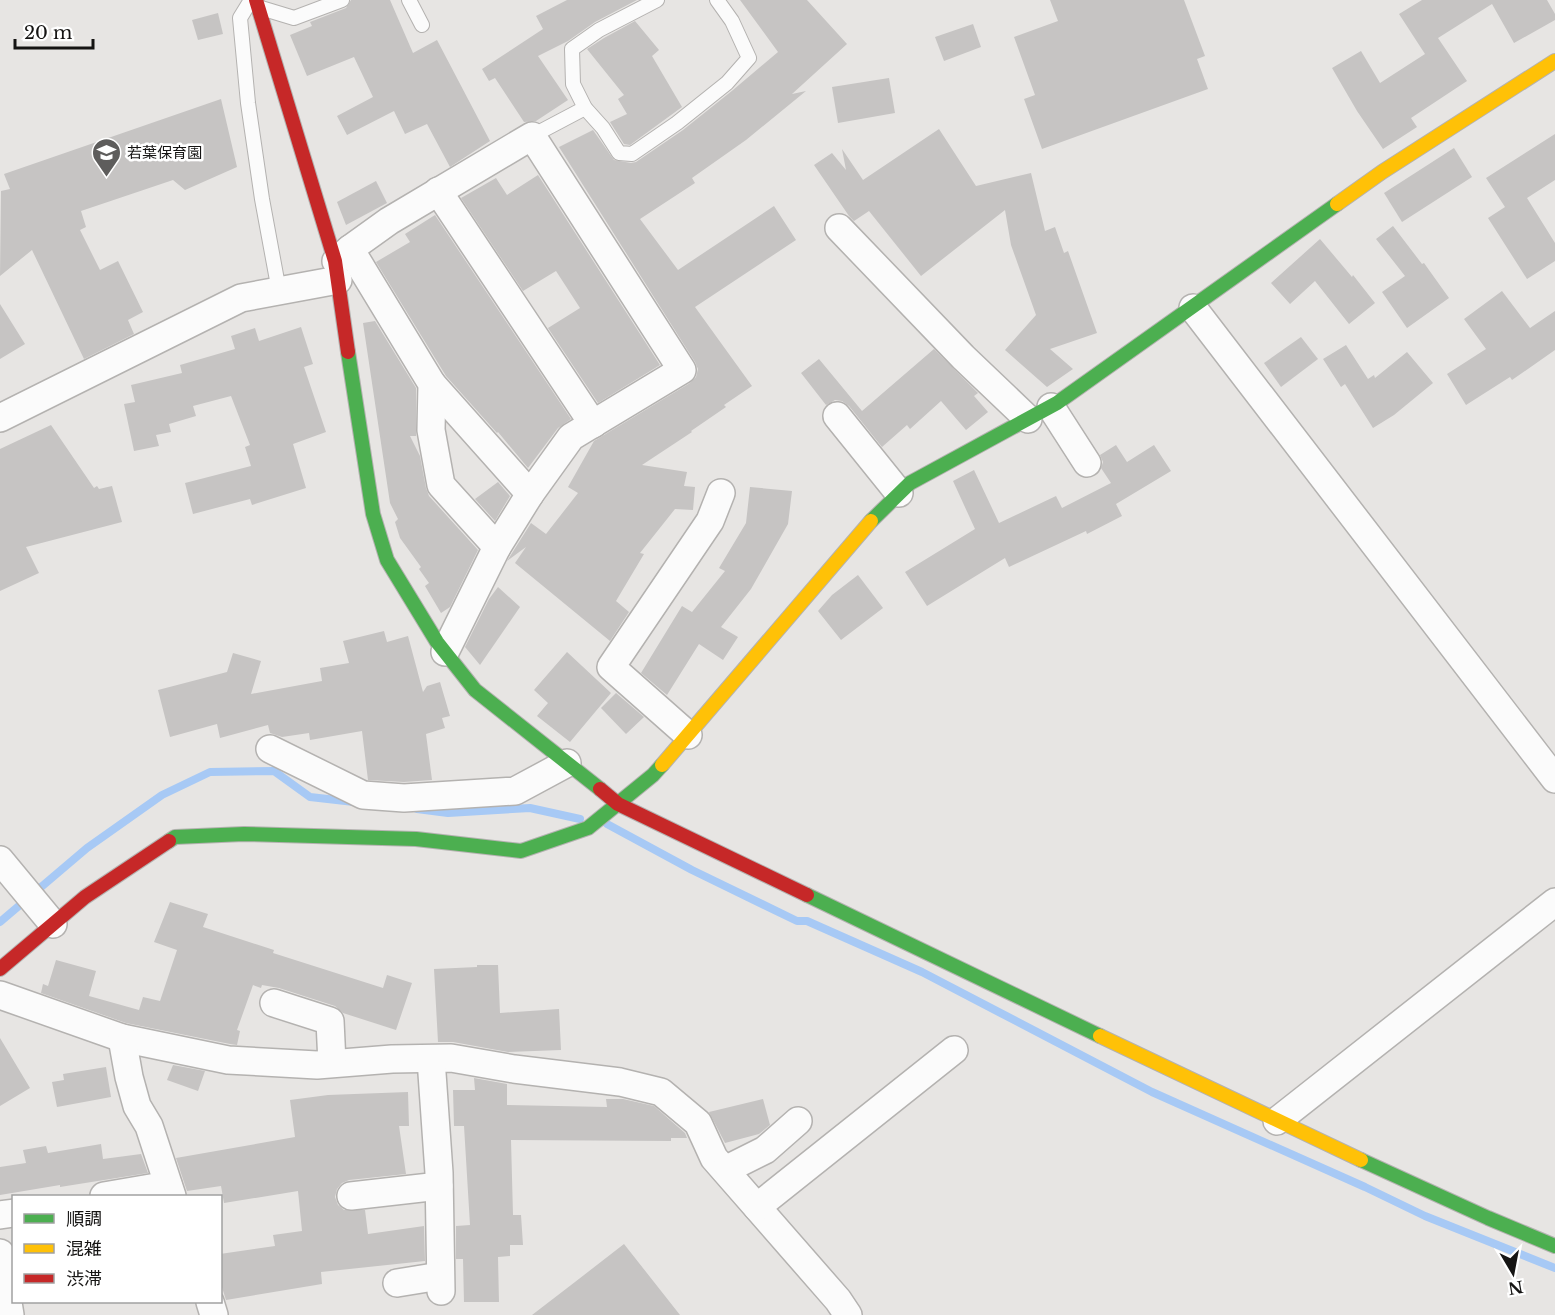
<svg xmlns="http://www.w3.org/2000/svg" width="1555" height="1315" viewBox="0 0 1555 1315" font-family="'Libre Baskerville','Noto Sans JP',serif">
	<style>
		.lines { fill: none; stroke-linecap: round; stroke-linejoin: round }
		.stream { stroke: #a7c9f5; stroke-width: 8 }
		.building { fill: #c6c4c3 }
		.lane-casing { stroke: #b4b2b0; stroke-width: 16 }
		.street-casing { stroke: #b4b2b0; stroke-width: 30 }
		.fast-casing { stroke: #b4b2b0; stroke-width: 16 }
		.slow-casing { stroke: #b4b2b0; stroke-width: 16 }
		.jam-casing { stroke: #b4b2b0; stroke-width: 16 }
		.lane { stroke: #fbfbfb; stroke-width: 14 }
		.street { stroke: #fbfbfb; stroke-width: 27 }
		.fast { stroke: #4caf50; stroke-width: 14 }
		.slow { stroke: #ffc107; stroke-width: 14 }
		.jam { stroke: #c62828; stroke-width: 14 }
		.labels { text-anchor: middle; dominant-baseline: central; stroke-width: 5; stroke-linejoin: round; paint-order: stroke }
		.poi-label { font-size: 15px; fill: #151413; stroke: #fff; text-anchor: start }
	</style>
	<rect width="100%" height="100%" fill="#e7e5e3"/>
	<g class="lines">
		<g class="stream">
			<path d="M417,809L448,813L530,808L580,819"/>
			<path d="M607,824L692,870L797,921H807L922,972L1152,1092L1365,1187L1425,1216L1555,1268"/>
			<path d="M0,922L87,848L162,795L210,772L274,771L310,797L354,802"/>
		</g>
	</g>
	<g class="building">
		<path d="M351,0H390L413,53L437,40L490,141L450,167L427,124L405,134L394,111L347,135L337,116L373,97L354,57L307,76L290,35L312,26L310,22L346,8Z"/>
		<path d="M567,0H637L595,22L568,41L538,56L568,100L536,121L524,122L495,78L489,81L482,69L543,29L536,16Z"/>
		<path d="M740,0H807L847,44L792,94L806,91L746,140L692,178L695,183L640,219L678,270L774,206L796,240L695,307L752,386L724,405L726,407L691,431L692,432L642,465L687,472L684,486L695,487L693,510L675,509L640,553L644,554L616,601L629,612L610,641L515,563L526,547L507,561L531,523L546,534L578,493L568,487L594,441L690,383L696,377L698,369L695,362L559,147L593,130L614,160L631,163L636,162L683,130L733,90L778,52Z"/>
		<path d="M1050,0H1184L1205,56L1197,59L1208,89L1042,149L1024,99L1035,95L1014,37L1058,21Z"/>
		<path d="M1422,0H1547L1555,14V20L1514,43L1492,4L1438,38L1467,81L1411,118L1417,127L1383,149L1357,111L1332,68L1361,51L1380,83L1425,54L1399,14Z"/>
		<path d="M218,13L223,34L198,40L192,20Z"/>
		<path d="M635,21L659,50L652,56L682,107L630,145L624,144L610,122L627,114L618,99L624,95L587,49L604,38Z"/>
		<path d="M973,24L981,47L944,61L935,37Z"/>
		<path d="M889,78L895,113L838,123L832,87Z"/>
		<path d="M221,99L237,167L185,190L173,180L81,211L86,227L80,230L100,270L118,261L143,312L128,320L134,334L84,359L32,250L0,276L1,191L10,189L4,174Z"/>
		<path d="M939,129L976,186L1031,173L1045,231L1055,227L1064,253L1068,251L1097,333L1050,349L1073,369L1047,387L1005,350L1036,315L1011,245L1005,210L921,276L869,211L854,221L849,216L814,165L832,153L846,170L842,149L863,180Z"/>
		<path d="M1555,134V180L1527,198L1555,243V261L1527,279L1488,218L1505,207L1486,178Z"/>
		<path d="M1454,148L1472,177L1402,222L1384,193Z"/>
		<path d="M538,175L660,365L598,403L548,328L580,308L556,271L523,291L461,198L496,178L507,195Z"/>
		<path d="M376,181L387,203L346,225L337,202Z"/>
		<path d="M435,215L571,419L558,428L528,468L498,432L497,433L446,376L376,262L410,242L405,234Z"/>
		<path d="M1393,226L1422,264L1424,263L1449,298L1407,328L1382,292L1405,276L1376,239Z"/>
		<path d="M1320,239L1352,277L1353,275L1375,303L1349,324L1315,281L1290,304L1271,283Z"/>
		<path d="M1502,291L1530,328L1555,311V350L1512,380L1510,377L1466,405L1447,374L1486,349L1464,319Z"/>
		<path d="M0,304L25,344L0,359Z"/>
		<path d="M375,321L416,388V436H410L420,456L426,488L429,496L478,550L450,607L441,613L425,586L429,583L419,569L421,567L400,538L395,522L398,519L390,503L363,323Z"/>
		<path d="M301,327L313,364L304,367L326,432L293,444L306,488L252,505L250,499L193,514L185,483L251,466L245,447L250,445L231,396L193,406L196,416L169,424L171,432L156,435L159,446L134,451L124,404L135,402L131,385L182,373L180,365L235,349L231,336L255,328L259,341Z"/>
		<path d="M1301,337L1318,359L1281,387L1264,363Z"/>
		<path d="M1346,345L1368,379L1374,375L1375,378L1407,352L1433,383L1394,415L1373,428L1345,384L1341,387L1323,359Z"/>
		<path d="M934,349L978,393L974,396L988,412L966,430L941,401L910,429L907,425L882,447L849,406L842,401L835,400L826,405L801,373L819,359L862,411Z"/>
		<path d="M51,425L94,488L97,486L99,489L112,486L122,522L26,547L39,573L0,591V449Z"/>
		<path d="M1116,445L1127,462L1154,445L1171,471L1116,504L1122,516L1087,534L1086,531L1009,567L1005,558L927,606L905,572L975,529L953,481L974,470L999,523L1056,496L1062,508L1111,483L1101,468L1103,462L1100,455Z"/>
		<path d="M498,482L510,496L495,521L475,499Z"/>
		<path d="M750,487L792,491L788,524L751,589L721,627L738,637L723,660L699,644L667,695L641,673L682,606L692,612L725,571L719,568L746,523Z"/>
		<path d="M858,575L883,608L841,640L818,611L832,595Z"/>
		<path d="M498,587L520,607L480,665L465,647L489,599Z"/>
		<path d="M384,631L387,642L408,636L423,692L427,686L440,682L450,716L442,718L445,728L426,734L432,780L404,782L368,780L362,731L310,740L309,733L282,737L270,733L268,725L220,738L217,724L170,737L158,690L227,672L233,653L261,661L251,694L322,681L320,668L349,663L343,641Z"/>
		<path d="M567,652L611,693L570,742L537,716L548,703L534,690Z"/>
		<path d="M616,693L644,717L626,734L601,708Z"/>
		<path d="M170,902L208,914L203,927L274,950L273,953L383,988L387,975L412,983L396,1030L343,1013L335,1006L279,988L262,985L261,988L253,985L237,1030L240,1031L237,1045L230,1044L126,1023L41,993L43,984L48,986L56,960L96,971L89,996L139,1010L143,997L160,1001L177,950L154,942Z"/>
		<path d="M477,965H498L500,1013L559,1009L561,1050L508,1052L453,1042H438L434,969L477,967Z"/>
		<path d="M0,1038L30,1088L0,1106Z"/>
		<path d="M173,1065L205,1071L198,1091L167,1080Z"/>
		<path d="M106,1067L111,1097L57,1107L52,1082L64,1080L63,1074Z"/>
		<path d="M474,1078L507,1084V1105L607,1107L606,1099H623L654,1106L685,1133L687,1138H671V1141L511,1140L513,1215H521L523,1245H510V1256L498,1257L499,1302H464L463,1259H456V1226L470,1225L464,1126H454L453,1090H475Z"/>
		<path d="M408,1092L409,1126H399L406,1174L349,1180L342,1183L337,1189L335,1197L338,1205L344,1210H365L368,1234L424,1226L425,1261L321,1272L322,1284L226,1300L220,1281V1254L275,1246L273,1235L302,1231L298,1191L224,1203L221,1186L187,1191L176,1158L295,1137L290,1100L328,1095Z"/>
		<path d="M763,1099L770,1125L759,1134L725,1143L709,1112Z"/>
		<path d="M101,1144L103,1159L141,1154L148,1173L60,1187V1185L0,1195V1167L26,1163L23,1150L46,1146L48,1153Z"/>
		<path d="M624,1244L680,1315H532L575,1282Z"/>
	</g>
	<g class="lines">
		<defs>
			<g id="lane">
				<path d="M251,0L240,18L248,103L262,199L279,291"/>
				<path d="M409,0L422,25"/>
				<path d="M657,0L599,30L572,49L573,84L585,108L603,128L619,153L632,154L677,123L727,83L749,58L732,21L717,0"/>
				<path d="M261,8L294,18L342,0"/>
				<path d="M532,136L585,108"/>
			</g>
			<g id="street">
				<path d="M438,191L593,424"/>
				<path d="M839,228L963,357L1028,419"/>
				<path d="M350,249L389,221L532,136L682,370L571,437L530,494"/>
				<path d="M336,261L350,249L432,384L431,430L441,485L497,547L445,652"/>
				<path d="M1193,308L1555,779"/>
				<path d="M432,384L530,494L497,547"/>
				<path d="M1051,407L1087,463"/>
				<path d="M837,416L899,493"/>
				<path d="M0,418L241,298L338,280"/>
				<path d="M688,735L611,667L710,521L721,493"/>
				<path d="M270,749L363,795L404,798L515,791L567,763"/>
				<path d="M0,860L53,924"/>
				<path d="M0,995L122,1038L228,1060L317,1065L392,1059L451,1058L514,1069L620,1082L661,1092L698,1123L714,1158L838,1300L848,1315"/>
				<path d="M274,1003L330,1021L332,1063"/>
				<path d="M122,1038L129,1077L137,1106L149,1126L172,1196"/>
				<path d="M431,1059L439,1173L441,1291"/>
				<path d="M1277,1121L1555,902"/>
				<path d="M725,1170L765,1150L798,1121"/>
				<path d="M104,1196L168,1185"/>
				<path d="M351,1196L439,1186"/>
				<path d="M757,1207L954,1050"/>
				<path d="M0,1215L14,1213"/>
				<path d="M0,1253L10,1315"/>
				<path d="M397,1283L440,1276"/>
				<path d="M210,1302L214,1315"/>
			</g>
			<g id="fast">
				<path d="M348,352L373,514L387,560L437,642L475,690L600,789"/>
				<path d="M871,521L910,483L1057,403L1337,204"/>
				<path d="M169,841L175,837L244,834L416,839L521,851L588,828L653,775L662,765"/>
				<path d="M807,895L1100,1036"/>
				<path d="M1361,1160L1488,1218L1555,1246"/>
			</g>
			<g id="slow">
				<path d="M1337,204L1382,172L1555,61"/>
				<path d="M662,765L871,521"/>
				<path d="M1100,1036L1361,1160"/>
			</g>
			<g id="jam">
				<path d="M256,0L335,261L348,352"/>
				<path d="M600,789L618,804L807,895"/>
				<path d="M0,969L85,897L169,841"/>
			</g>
		</defs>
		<use href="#lane" class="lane-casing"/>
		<use href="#street" class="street-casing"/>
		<use href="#fast" class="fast-casing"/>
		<use href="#slow" class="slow-casing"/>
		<use href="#jam" class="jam-casing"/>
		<use href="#lane" class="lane"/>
		<use href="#street" class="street"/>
		<use href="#fast" class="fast"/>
		<use href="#slow" class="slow"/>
		<use href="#jam" class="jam"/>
	</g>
	<defs>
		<symbol id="school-pin" viewBox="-11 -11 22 30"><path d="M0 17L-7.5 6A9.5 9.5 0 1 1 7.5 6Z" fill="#5e5d5c" stroke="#fff"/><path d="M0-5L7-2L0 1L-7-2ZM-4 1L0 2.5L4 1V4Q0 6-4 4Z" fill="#fff"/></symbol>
	</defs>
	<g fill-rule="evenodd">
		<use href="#school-pin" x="90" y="136" width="33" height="45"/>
	</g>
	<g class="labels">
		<g class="poi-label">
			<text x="127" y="152">若葉保育園</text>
		</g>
	</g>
	<rect x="12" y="1195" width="210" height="108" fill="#ffffff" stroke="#a1a1a1" stroke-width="1.5"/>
	<rect x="24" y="1214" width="30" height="9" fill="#4caf50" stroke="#a1a1a1" stroke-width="1.5"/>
	<text x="66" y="1225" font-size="18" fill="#151413">順調</text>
	<rect x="24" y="1244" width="30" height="9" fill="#ffc107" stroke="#a1a1a1" stroke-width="1.5"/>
	<text x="66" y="1255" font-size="18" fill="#151413">混雑</text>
	<rect x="24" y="1274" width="30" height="9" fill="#c62828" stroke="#a1a1a1" stroke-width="1.5"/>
	<text x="66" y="1285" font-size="18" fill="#151413">渋滞</text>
	<g transform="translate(1513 1273) rotate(170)" stroke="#ffffff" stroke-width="4.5" paint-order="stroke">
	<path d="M0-4.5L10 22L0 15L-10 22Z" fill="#151413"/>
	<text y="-9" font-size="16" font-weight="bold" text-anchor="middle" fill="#151413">N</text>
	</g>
	<path d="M15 39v9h78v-9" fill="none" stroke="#151413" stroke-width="3"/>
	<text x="24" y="39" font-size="18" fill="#151413" stroke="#ffffff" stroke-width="4.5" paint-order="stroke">20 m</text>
</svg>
